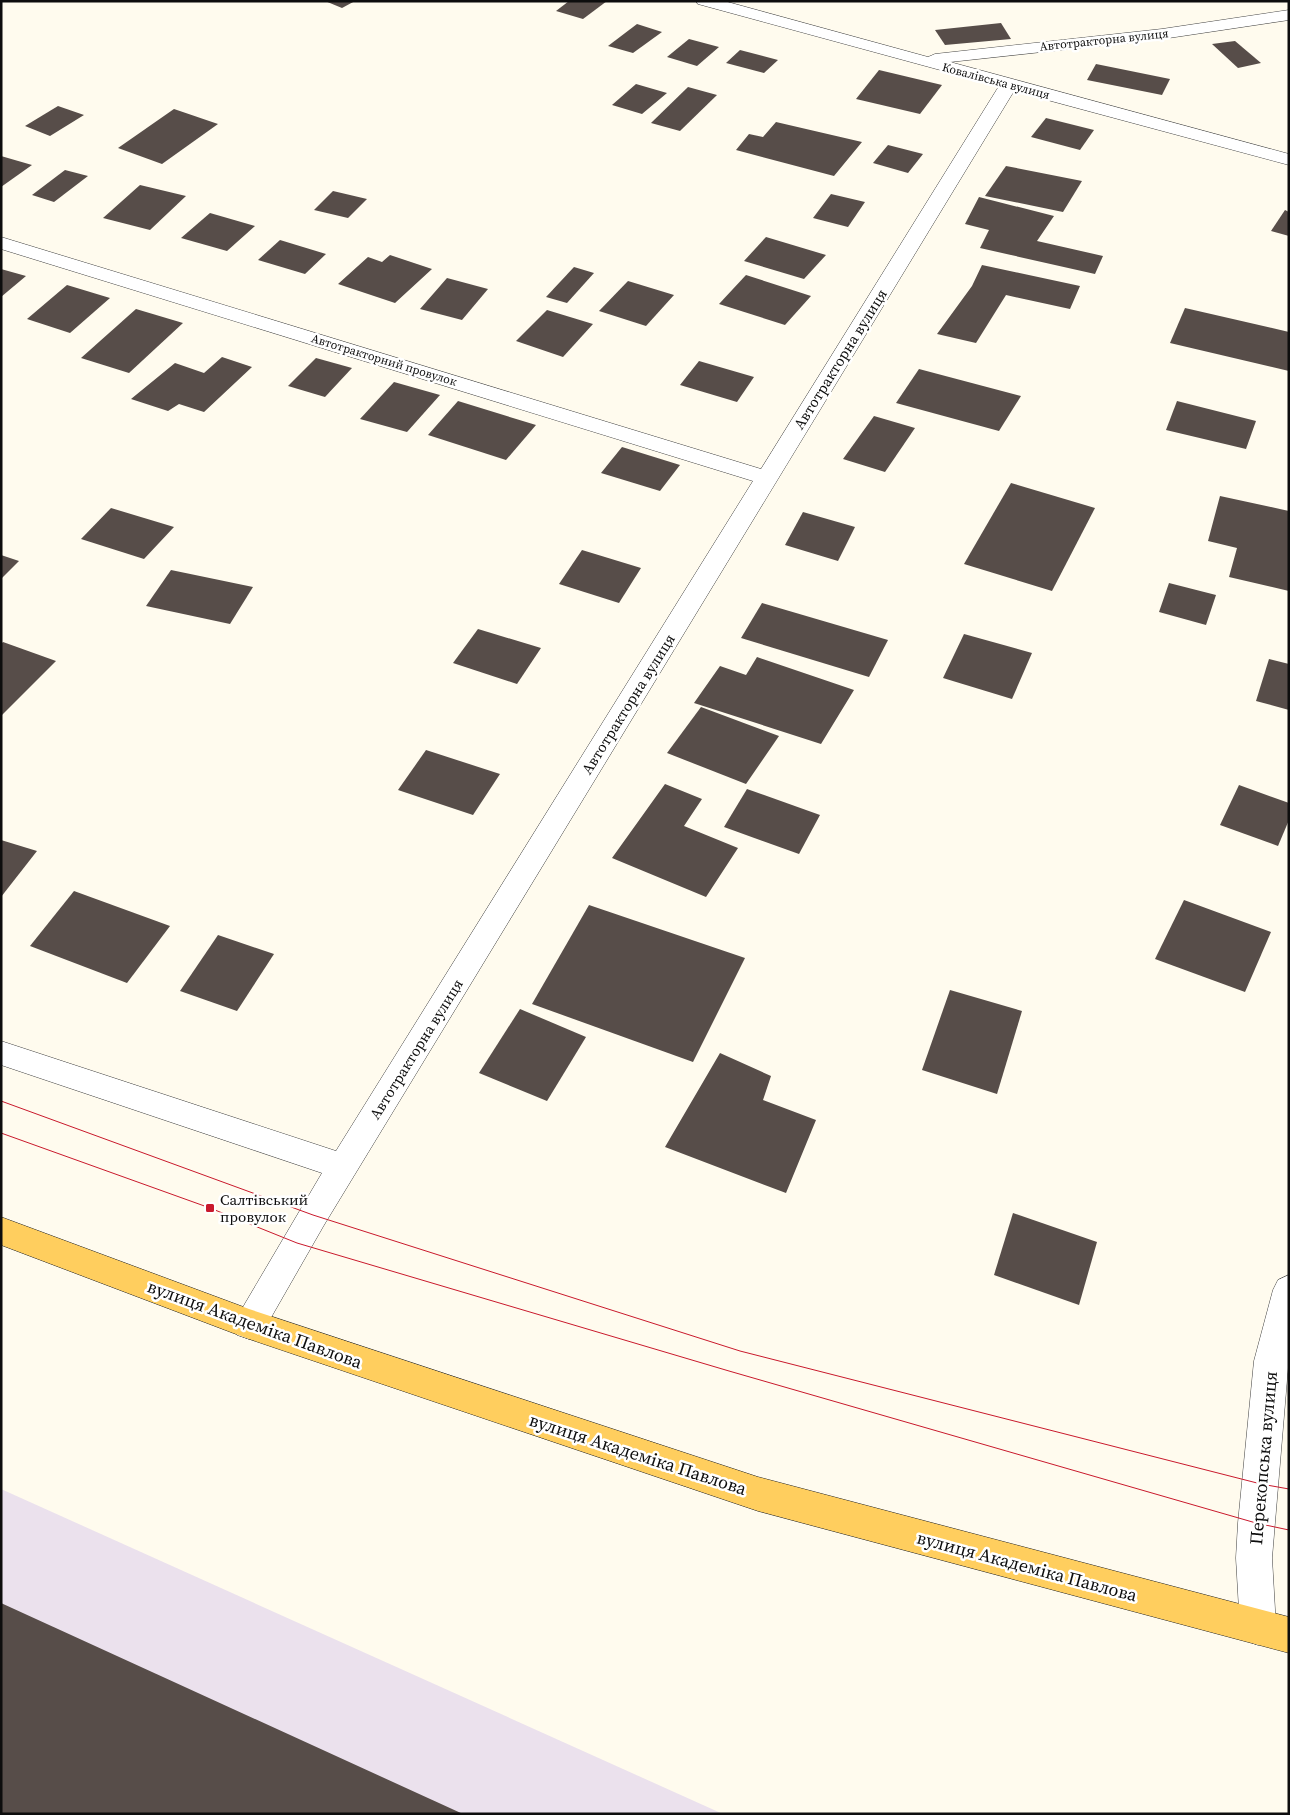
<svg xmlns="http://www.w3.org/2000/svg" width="1290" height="1815" viewBox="0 0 1290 1815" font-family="'Source Serif 4',serif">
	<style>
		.industrial { fill: #ebe1ed }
		.building { fill: #574d49 }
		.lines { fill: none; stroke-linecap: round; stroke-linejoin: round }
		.minor-casing { stroke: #404040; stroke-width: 1 }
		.primary-casing { stroke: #1e1e1e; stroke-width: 1 }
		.minor { fill: #fff; fill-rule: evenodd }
		.primary { fill: #ffce5e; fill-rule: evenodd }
		.tram { stroke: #c9192c; stroke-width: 1 }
		.poi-dot { fill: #c9192c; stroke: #fff; stroke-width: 2 }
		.labels { text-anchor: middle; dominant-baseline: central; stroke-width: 5; stroke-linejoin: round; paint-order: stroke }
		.far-street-label { font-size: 12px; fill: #0d0d0d; stroke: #fff }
		.street-label { font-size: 15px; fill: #0d0d0d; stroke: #fff }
		.poi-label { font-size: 15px; fill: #0d0d0d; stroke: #fff; text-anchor: start }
		.near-street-label { font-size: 18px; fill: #0d0d0d; stroke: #fff }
	</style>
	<rect width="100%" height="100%" fill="#fffbee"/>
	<path class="industrial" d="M1,1489L723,1814H1Z"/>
	<g class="building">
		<path d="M325,1H355L342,8Z"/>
		<path d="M569,1H607L583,19L556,11Z"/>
		<path d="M1001,23L1011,39L945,45L935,30Z"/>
		<path d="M637,24L662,32L633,53L608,46Z"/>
		<path d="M689,39L719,47L697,66L667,57Z"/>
		<path d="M1235,41L1261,63L1238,68L1212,44Z"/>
		<path d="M740,50L778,60L764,73L726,63Z"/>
		<path d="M1096,64L1170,79L1162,95L1087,80Z"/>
		<path d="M879,70L942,85L920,114L856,99Z"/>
		<path d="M636,84L667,93L642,114L612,105Z"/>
		<path d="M688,87L717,95L680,131L651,123Z"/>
		<path d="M58,106L84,115L50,136L25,126Z"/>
		<path d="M174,109L218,124L162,164L118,148Z"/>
		<path d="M1046,118L1094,130L1080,150L1031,137Z"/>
		<path d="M776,122L862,142L834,176L736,150L749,134L763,137Z"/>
		<path d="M888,145L923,154L908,173L873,163Z"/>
		<path d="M1,156L32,165L1,187Z"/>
		<path d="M1006,166L1082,181L1063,212L985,196Z"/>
		<path d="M65,170L88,176L54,202L32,195Z"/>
		<path d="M140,185L186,196L150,230L103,218Z"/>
		<path d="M333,191L367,199L348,218L314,210Z"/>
		<path d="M831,194L865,202L848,227L813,218Z"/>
		<path d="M979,197L1054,216L1037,241L1103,256L1095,274L980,248L989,230L965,224Z"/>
		<path d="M1285,210L1289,212V236L1271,231Z"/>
		<path d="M210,213L255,226L227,251L181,238Z"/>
		<path d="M766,237L826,255L804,279L744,261Z"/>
		<path d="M280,240L326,254L305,274L258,260Z"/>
		<path d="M390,255L432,269L395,303L338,284L368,257L382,262Z"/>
		<path d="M982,265L1080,286L1070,309L1006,295L976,343L937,334L972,286Z"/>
		<path d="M574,267L594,273L567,303L546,297Z"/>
		<path d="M1,269L26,276L1,297Z"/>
		<path d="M746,275L811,296L785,325L719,304Z"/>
		<path d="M447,278L488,289L462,320L420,309Z"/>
		<path d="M628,281L674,295L646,326L599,311Z"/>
		<path d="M67,285L110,298L70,333L27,319Z"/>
		<path d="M1185,308L1289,332V371L1170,343Z"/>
		<path d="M136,309L183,323L129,373L81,358Z"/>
		<path d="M547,310L593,324L563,357L516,341Z"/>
		<path d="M222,357L252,367L204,412L179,404L168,411L131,399L175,363L204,373Z"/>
		<path d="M316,358L352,368L325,397L288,386Z"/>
		<path d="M699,361L754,377L737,402L680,385Z"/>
		<path d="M919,369L1021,396L999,431L896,403Z"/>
		<path d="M394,382L440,395L407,432L360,419Z"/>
		<path d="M458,401L536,425L506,460L428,435Z"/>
		<path d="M1177,401L1256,421L1246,449L1166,430Z"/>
		<path d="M874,416L915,428L885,472L843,459Z"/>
		<path d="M622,447L680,465L660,491L601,473Z"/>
		<path d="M1011,483L1095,508L1052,591L964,564Z"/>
		<path d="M1220,496L1289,511V591L1229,577L1237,548L1208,541Z"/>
		<path d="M111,508L174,527L144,559L81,539Z"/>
		<path d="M803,512L855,527L838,561L785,545Z"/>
		<path d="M582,550L641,568L619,603L559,584Z"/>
		<path d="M1,555L19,561L1,579Z"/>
		<path d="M171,570L253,587L230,624L146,606Z"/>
		<path d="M1169,583L1216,595L1206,625L1159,612Z"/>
		<path d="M762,603L888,640L869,677L741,638Z"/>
		<path d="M478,629L541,648L517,684L453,663Z"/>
		<path d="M964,634L1032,653L1012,699L943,678Z"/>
		<path d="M3,642L56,661L1,716V644Z"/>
		<path d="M757,657L854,690L821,744L694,703L720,666L746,675Z"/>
		<path d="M1269,659L1289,664V710L1256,701Z"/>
		<path d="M701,707L779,736L746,784L667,753Z"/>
		<path d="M426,750L500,774L473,815L398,790Z"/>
		<path d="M665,784L702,799L684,826L738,848L706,897L612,858Z"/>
		<path d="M1239,785L1289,803V820L1278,846L1220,825Z"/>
		<path d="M747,789L820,815L799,854L724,827Z"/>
		<path d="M1,840L37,851L1,897Z"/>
		<path d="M74,891L170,926L127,983L30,946Z"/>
		<path d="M1184,900L1271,932L1245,992L1155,959Z"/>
		<path d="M589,905L745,958L693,1062L532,1004Z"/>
		<path d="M218,935L274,954L237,1011L180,991Z"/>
		<path d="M950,990L1022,1011L997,1094L922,1070Z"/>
		<path d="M520,1009L586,1037L547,1101L479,1073Z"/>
		<path d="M720,1053L771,1076L763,1100L816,1120L786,1193L665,1147Z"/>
		<path d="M1013,1213L1097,1242L1079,1305L994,1275Z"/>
		<path d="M1,1603L463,1814H1Z"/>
	</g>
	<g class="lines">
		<defs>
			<g id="minor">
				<path d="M696,1H724L928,57L935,54L1162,29L1289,10V20L1162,39L950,62L1289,154V165L1014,91L324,1225L261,1335L249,1339L237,1335L233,1324L322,1173L1,1065V1041L336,1151L753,481L1,249V237L761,469L999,86L698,4Z"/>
				<path d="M1289,1275V1356L1272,1558L1276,1627L1271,1640L1258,1645L1245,1640L1240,1627L1236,1558L1238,1523L1254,1361L1273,1290L1278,1280Z"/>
			</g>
			<path id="primary" d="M1,1217L249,1309L758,1477L1289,1617V1653L758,1511L249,1339L1,1245Z"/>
		</defs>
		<use href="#minor" class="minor-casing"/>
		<use href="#primary" class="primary-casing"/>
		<use href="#minor" class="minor"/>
		<use href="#primary" class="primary"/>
		<g class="tram">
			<path d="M1,1101L313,1215L740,1351L1261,1484L1289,1489"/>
			<path d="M1,1133L210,1208L297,1243L729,1371L1256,1523L1289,1530"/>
		</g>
	</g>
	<rect class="poi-dot" x="205" y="1203" width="10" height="10" rx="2.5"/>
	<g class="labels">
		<g class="far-street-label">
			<text transform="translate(1104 40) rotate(-6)">Автотракторна вулиця</text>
			<text transform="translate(996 81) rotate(15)">Ковалівська вулиця</text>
			<text transform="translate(384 360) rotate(17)">Автотракторний провулок</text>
		</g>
		<g class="street-label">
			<text transform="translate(840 359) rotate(-58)">Автотракторна вулиця</text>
			<text transform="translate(628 704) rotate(-58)">Автотракторна вулиця</text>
			<text transform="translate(416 1049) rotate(-58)">Автотракторна вулиця</text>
		</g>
		<g class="poi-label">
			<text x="220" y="1199">Салтівський<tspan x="220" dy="17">провулок</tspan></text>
		</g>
		<g class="near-street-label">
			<text transform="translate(255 1324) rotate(20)">вулиця Академіка Павлова</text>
			<text transform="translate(638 1454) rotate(18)">вулиця Академіка Павлова</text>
			<text transform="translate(1263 1458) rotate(-85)">Перекопська вулиця</text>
			<text transform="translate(1027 1566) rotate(15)">вулиця Академіка Павлова</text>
		</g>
	</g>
	<rect width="1290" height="1815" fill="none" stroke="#0d0d0d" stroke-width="5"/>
</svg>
